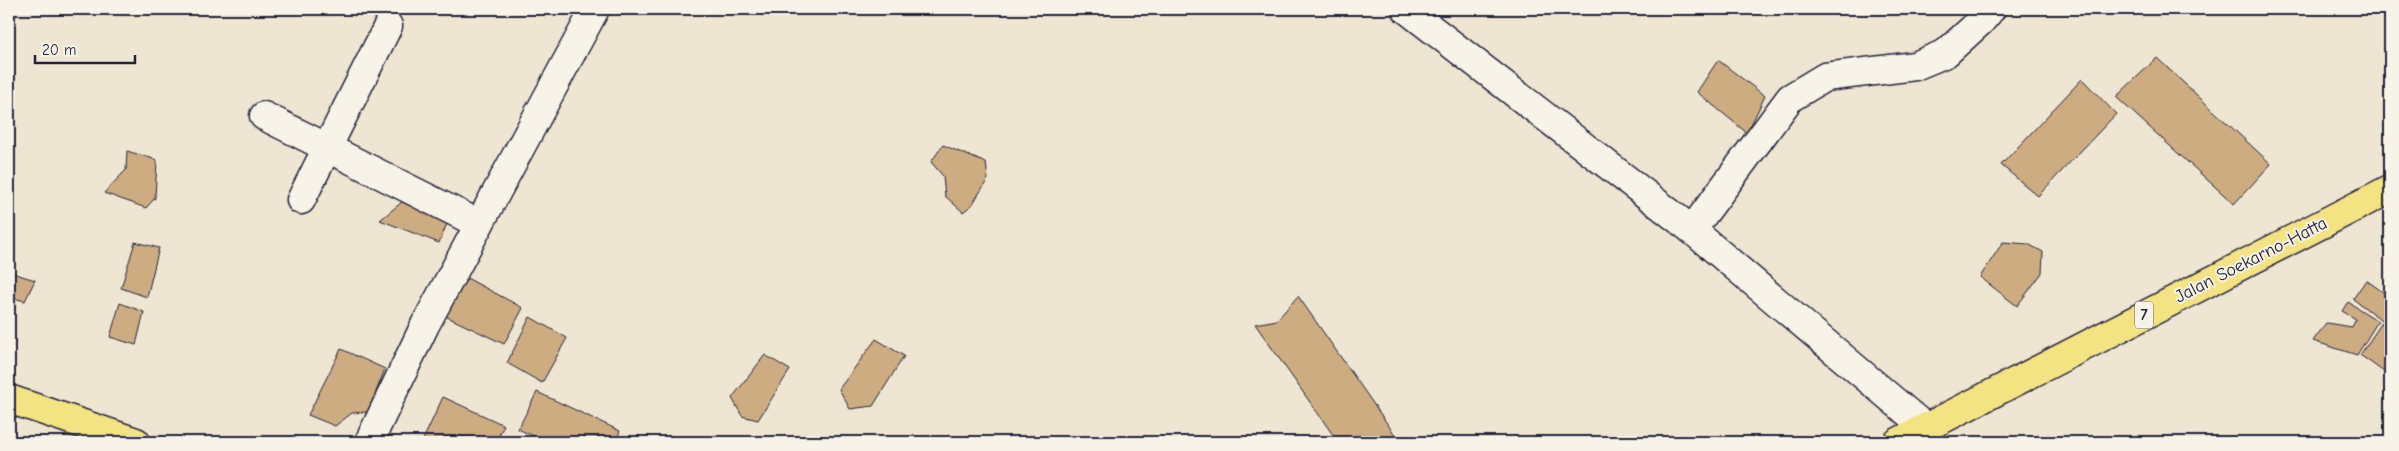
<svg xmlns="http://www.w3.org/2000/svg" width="2399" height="451" viewBox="0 0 2399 451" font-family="'Comic Neue',sans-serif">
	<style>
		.building { fill: #ceac81; stroke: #22223b }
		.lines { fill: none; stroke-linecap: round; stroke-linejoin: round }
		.minor-casing { stroke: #22223b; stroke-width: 31 }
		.trunk-casing { stroke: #22223b; stroke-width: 31 }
		.minor { stroke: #f7f3e8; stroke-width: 28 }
		.trunk { stroke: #f4e382; stroke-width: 28 }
		.labels { text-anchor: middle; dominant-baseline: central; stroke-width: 4; stroke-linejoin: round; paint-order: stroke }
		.shield { fill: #f7f3e8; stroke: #62616f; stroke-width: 1 }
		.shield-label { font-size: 16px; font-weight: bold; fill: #22223b }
		.street-label { font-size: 18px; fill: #22223b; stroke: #f7f3e8 }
	</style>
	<rect width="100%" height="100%" fill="#efe5d3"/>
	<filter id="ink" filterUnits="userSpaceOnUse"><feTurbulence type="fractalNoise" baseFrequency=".02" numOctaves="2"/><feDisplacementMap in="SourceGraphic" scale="10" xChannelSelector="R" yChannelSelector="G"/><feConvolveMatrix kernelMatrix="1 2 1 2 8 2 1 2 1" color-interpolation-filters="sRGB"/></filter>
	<g filter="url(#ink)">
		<g class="building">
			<path d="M2157,58L2271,164L2234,204L2116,97Z"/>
			<path d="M1718,60L1765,96L1747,133L1697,92Z"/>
			<path d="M2082,79L2116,114L2038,196L2001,165Z"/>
			<path d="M943,145L986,163L988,179L972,205L963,212L945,196L943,176L931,162Z"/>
			<path d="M127,151L157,160L155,198L146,208L104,193L126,170Z"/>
			<path d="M413,193L453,209L439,243L380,220Z"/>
			<path d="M135,242L159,248L147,297L121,288Z"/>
			<path d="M2003,242L2028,244L2043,252L2042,273L2017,306L1980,277Z"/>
			<path d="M9,272L35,280L25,301L9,297Z"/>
			<path d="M463,276L523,308L504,344L439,313Z"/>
			<path d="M2366,280L2390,297V364L2384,372L2360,355L2383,321L2353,299Z"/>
			<path d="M1298,296L1400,442H1338L1255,324L1277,320Z"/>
			<path d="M2348,302L2378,321L2357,355L2313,341L2326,323L2352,327L2356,319L2342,311Z"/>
			<path d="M120,303L144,312L136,345L110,337Z"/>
			<path d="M530,317L567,338L542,383L507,363Z"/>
			<path d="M876,339L904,356L873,406L850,409L839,389Z"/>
			<path d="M341,349L385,369L368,412L352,413L335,426L308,415Z"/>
			<path d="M765,355L790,370L758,420L742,416L732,398Z"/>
			<path d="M537,392L620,431L615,442H547L518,429Z"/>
			<path d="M443,397L504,425L496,442H422Z"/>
		</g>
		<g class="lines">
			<defs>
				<g id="minor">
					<path d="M1406,9L1692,230L1926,428"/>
					<path d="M264,116L479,224"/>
					<path d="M301,200L388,26"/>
					<path d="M1692,230L1790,98L1825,77L1915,66L1946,53L1981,21L1991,9"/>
					<path d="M369,442L425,325L595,9"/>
				</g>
				<g id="trunk">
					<path d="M9,399L136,442"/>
					<path d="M1898,442L2390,189"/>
				</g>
			</defs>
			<use href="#minor" class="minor-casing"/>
			<use href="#trunk" class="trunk-casing"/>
			<use href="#minor" class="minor"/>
			<use href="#trunk" class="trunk"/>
		</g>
	</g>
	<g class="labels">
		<rect class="shield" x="2135" y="301.5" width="18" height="27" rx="4"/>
		<g class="shield-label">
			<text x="2144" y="315">7</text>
		</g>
		<g class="street-label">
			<text transform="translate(2251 260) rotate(-27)">Jalan Soekarno-Hatta</text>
		</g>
	</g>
	<rect width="2399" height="451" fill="none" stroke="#f7f3e8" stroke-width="30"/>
	<rect x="15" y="15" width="2369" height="421" fill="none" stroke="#22223b" stroke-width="2" filter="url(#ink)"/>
	<path d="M35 55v8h100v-8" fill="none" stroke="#22223b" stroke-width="2.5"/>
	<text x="42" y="55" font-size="15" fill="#22223b" stroke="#f7f3e8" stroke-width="4" paint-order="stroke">20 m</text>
</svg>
